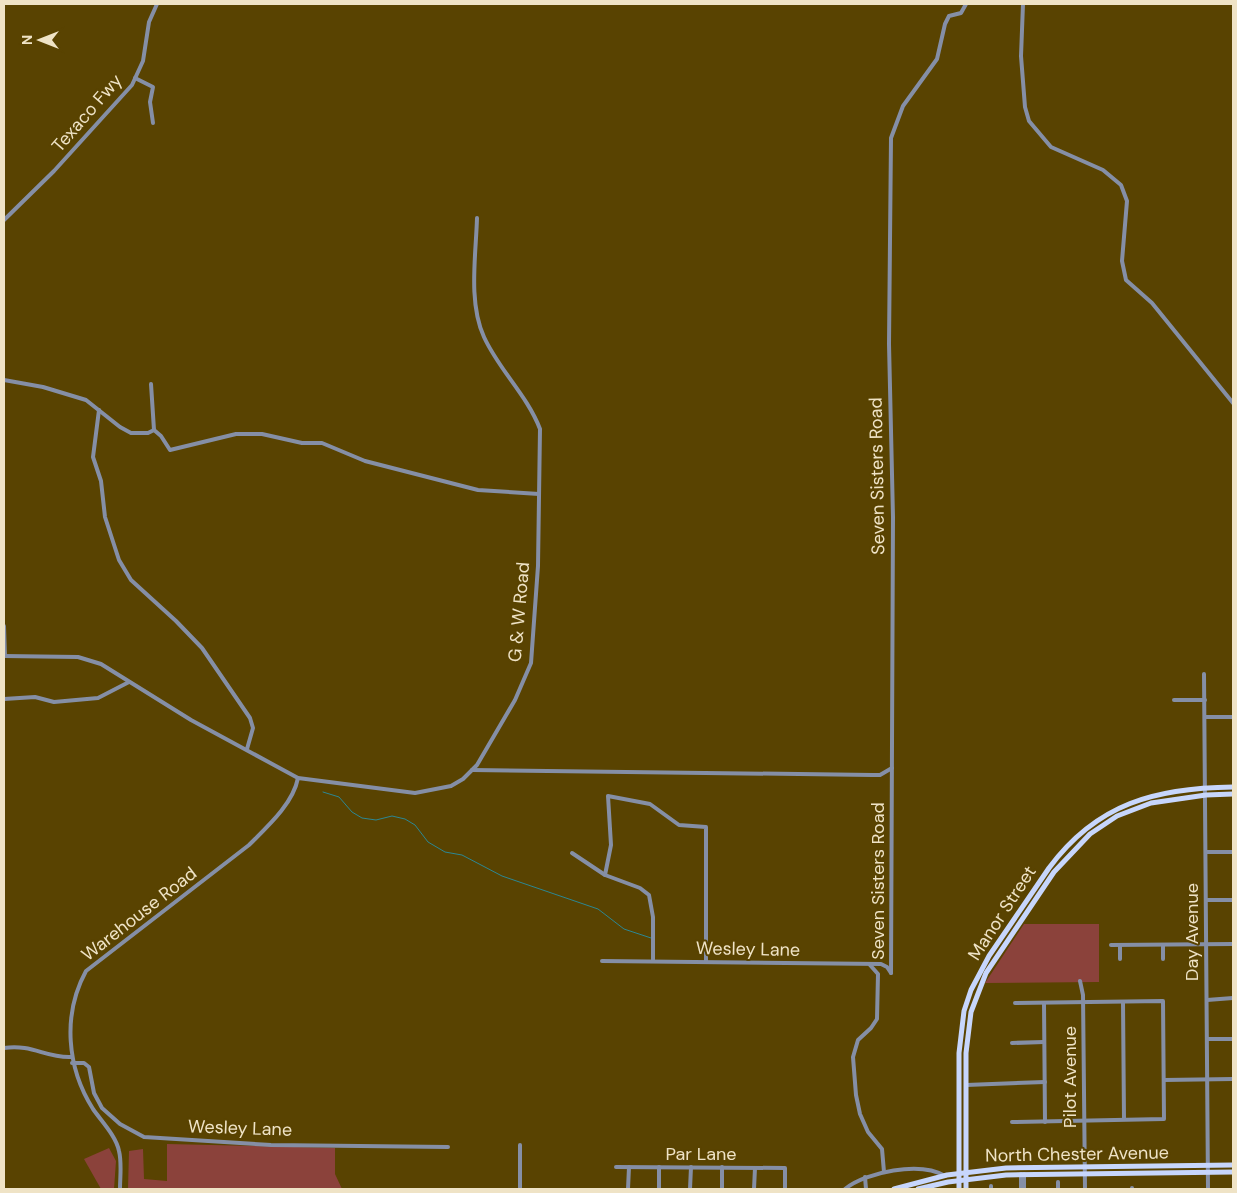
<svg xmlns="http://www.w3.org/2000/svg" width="1237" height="1193" viewBox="0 0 1237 1193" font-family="'DM Sans',sans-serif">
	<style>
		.green { fill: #8b423b }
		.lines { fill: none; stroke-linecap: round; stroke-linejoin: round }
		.stream { stroke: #2c8793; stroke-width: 1 }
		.minor { stroke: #858fa6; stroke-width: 4 }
		.major { stroke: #c7d6fc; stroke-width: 5 }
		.labels { text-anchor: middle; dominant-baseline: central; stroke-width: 4; stroke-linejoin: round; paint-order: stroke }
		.street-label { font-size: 18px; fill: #efe3c6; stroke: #594301 }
	</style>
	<rect width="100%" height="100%" fill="#594301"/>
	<g class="green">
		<path d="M1024,924H1099V982L985,983Z"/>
		<path d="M167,1144L335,1148V1174L342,1189H128L129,1151L143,1149L144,1179L167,1181Z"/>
		<path d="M109,1148L116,1161L114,1189H101L84,1159Z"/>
	</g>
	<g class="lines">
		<path class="stream" d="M323,792L339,797L352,812L362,818L376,820L392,816L405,819L415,825L428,842L445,852L462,855L502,876L598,909L624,929L651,938"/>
		<g class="minor">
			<path d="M1023,4L1021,56L1025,107L1029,121L1051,147L1103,170L1121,185L1127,201L1122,261L1126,280L1152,303L1233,403"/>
			<path d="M135,78L153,87L150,102L153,123"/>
			<path d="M4,220L54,171L132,85L143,61L149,22L157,4"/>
			<path d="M4,380L43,387L86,400L120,427L131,433H148L154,430L161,436L170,450L236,434H262L302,443H322L365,461L478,490L539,494"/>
			<path d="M151,384L154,430"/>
			<path d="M99,410L93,457L101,481L105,517L119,560L131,580L176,621L202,648L250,718L253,728L247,749"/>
			<path d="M4,626L5,656"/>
			<path d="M4,656L78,657L101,664L191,720L298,778L415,793L451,786L463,779L477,765L515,700L531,663L538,566L540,429C527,395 499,370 484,337C468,302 476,255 477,218"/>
			<path d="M1204,674L1208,1189"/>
			<path d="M4,699L35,697L54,702L98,698L129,682"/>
			<path d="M1174,700H1205"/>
			<path d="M1205,717H1233"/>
			<path d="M472,770L873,775H880L892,768"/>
			<path d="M1206,852H1233"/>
			<path d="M572,853L605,875L640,888L649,895L653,917V961"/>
			<path d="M605,875L611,845L608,796L650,804L679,825L706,827V962"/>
			<path d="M1206,900H1233"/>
			<path d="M1111,945L1233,944"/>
			<path d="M1120,945V959"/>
			<path d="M1163,945V959"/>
			<path d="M602,961L881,964L887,967L891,973"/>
			<path d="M870,965L878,974L877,1019L871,1028L858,1040L853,1057L856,1095L860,1114L868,1132L882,1149L884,1172"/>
			<path d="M891,973L893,517L889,344L891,138L903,106L937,59L945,24L949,16L961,13L966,4"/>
			<path d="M1080,981L1083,995L1085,1189"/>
			<path d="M1207,1000L1233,998"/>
			<path d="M1123,1002L1124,1119"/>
			<path d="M1044,1003L1045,1122"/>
			<path d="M1207,1039H1233"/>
			<path d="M1012,1043L1044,1042"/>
			<path d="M4,1048C33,1044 45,1058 71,1057"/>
			<path d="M72,1063H84L89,1067L94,1093L102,1108L120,1124L144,1137L271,1145L448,1147"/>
			<path d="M1164,1080L1233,1079"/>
			<path d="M966,1085L1045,1082"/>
			<path d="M1012,1122L1164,1119L1163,1001L1015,1003"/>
			<path d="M616,1167L785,1168V1189"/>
			<path d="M659,1167V1189"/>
			<path d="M1021,1174V1189"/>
			<path d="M865,1177L866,1189"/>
			<path d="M1058,1182V1189"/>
			<path d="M991,1186V1189"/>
			<path d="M120,1189C120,1177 122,1163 119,1151C116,1136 102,1122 93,1109C67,1068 62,1015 86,971L249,845C267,827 293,804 298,778"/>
			<path d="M520,1189V1145"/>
			<path d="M628,1189L629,1167"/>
			<path d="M690,1189L691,1167"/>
			<path d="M722,1189V1167"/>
			<path d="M754,1189L755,1168"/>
			<path d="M845,1189C866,1172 920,1161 945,1176"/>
			<path d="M1024,1189V1174"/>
			<path d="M1132,1189V1188"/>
		</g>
		<g class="major">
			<path d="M894,1189L947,1175L1006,1168L1233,1165"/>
			<path d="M918,1189L948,1182L1006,1175L1233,1172"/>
			<path d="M959,1189V1053L964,1011L971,990L989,956L1049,868C1097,803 1156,788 1233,787"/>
			<path d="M966,1189V1053L971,1012L986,973L1054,872L1090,834L1117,816L1151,803L1206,795L1233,794"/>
		</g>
	</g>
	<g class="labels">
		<g class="street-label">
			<text transform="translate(87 113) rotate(-49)">Texaco Fwy</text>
			<text transform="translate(877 476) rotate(-91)">Seven Sisters Road</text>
			<text transform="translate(519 612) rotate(-85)">G &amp; W Road</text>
			<text transform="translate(878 881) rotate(-90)">Seven Sisters Road</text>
			<text transform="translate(1002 913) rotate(-57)">Manor Street</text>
			<text transform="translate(139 914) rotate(-38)">Warehouse Road</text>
			<text transform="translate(1192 932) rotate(-90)">Day Avenue</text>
			<text transform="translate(748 949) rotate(1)">Wesley Lane</text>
			<text transform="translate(1070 1077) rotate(-90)">Pilot Avenue</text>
			<text transform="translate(240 1128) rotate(2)">Wesley Lane</text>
			<text x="701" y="1154">Par Lane</text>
			<text transform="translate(1077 1154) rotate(-1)">North Chester Avenue</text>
		</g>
	</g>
	<rect width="1237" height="1193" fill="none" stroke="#efe3c6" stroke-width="10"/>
	<g transform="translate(40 40) rotate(270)" stroke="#594301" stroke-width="4" paint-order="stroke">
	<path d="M0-4L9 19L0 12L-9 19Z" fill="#efe3c6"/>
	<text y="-8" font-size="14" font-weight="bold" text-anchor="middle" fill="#efe3c6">N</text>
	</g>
</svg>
